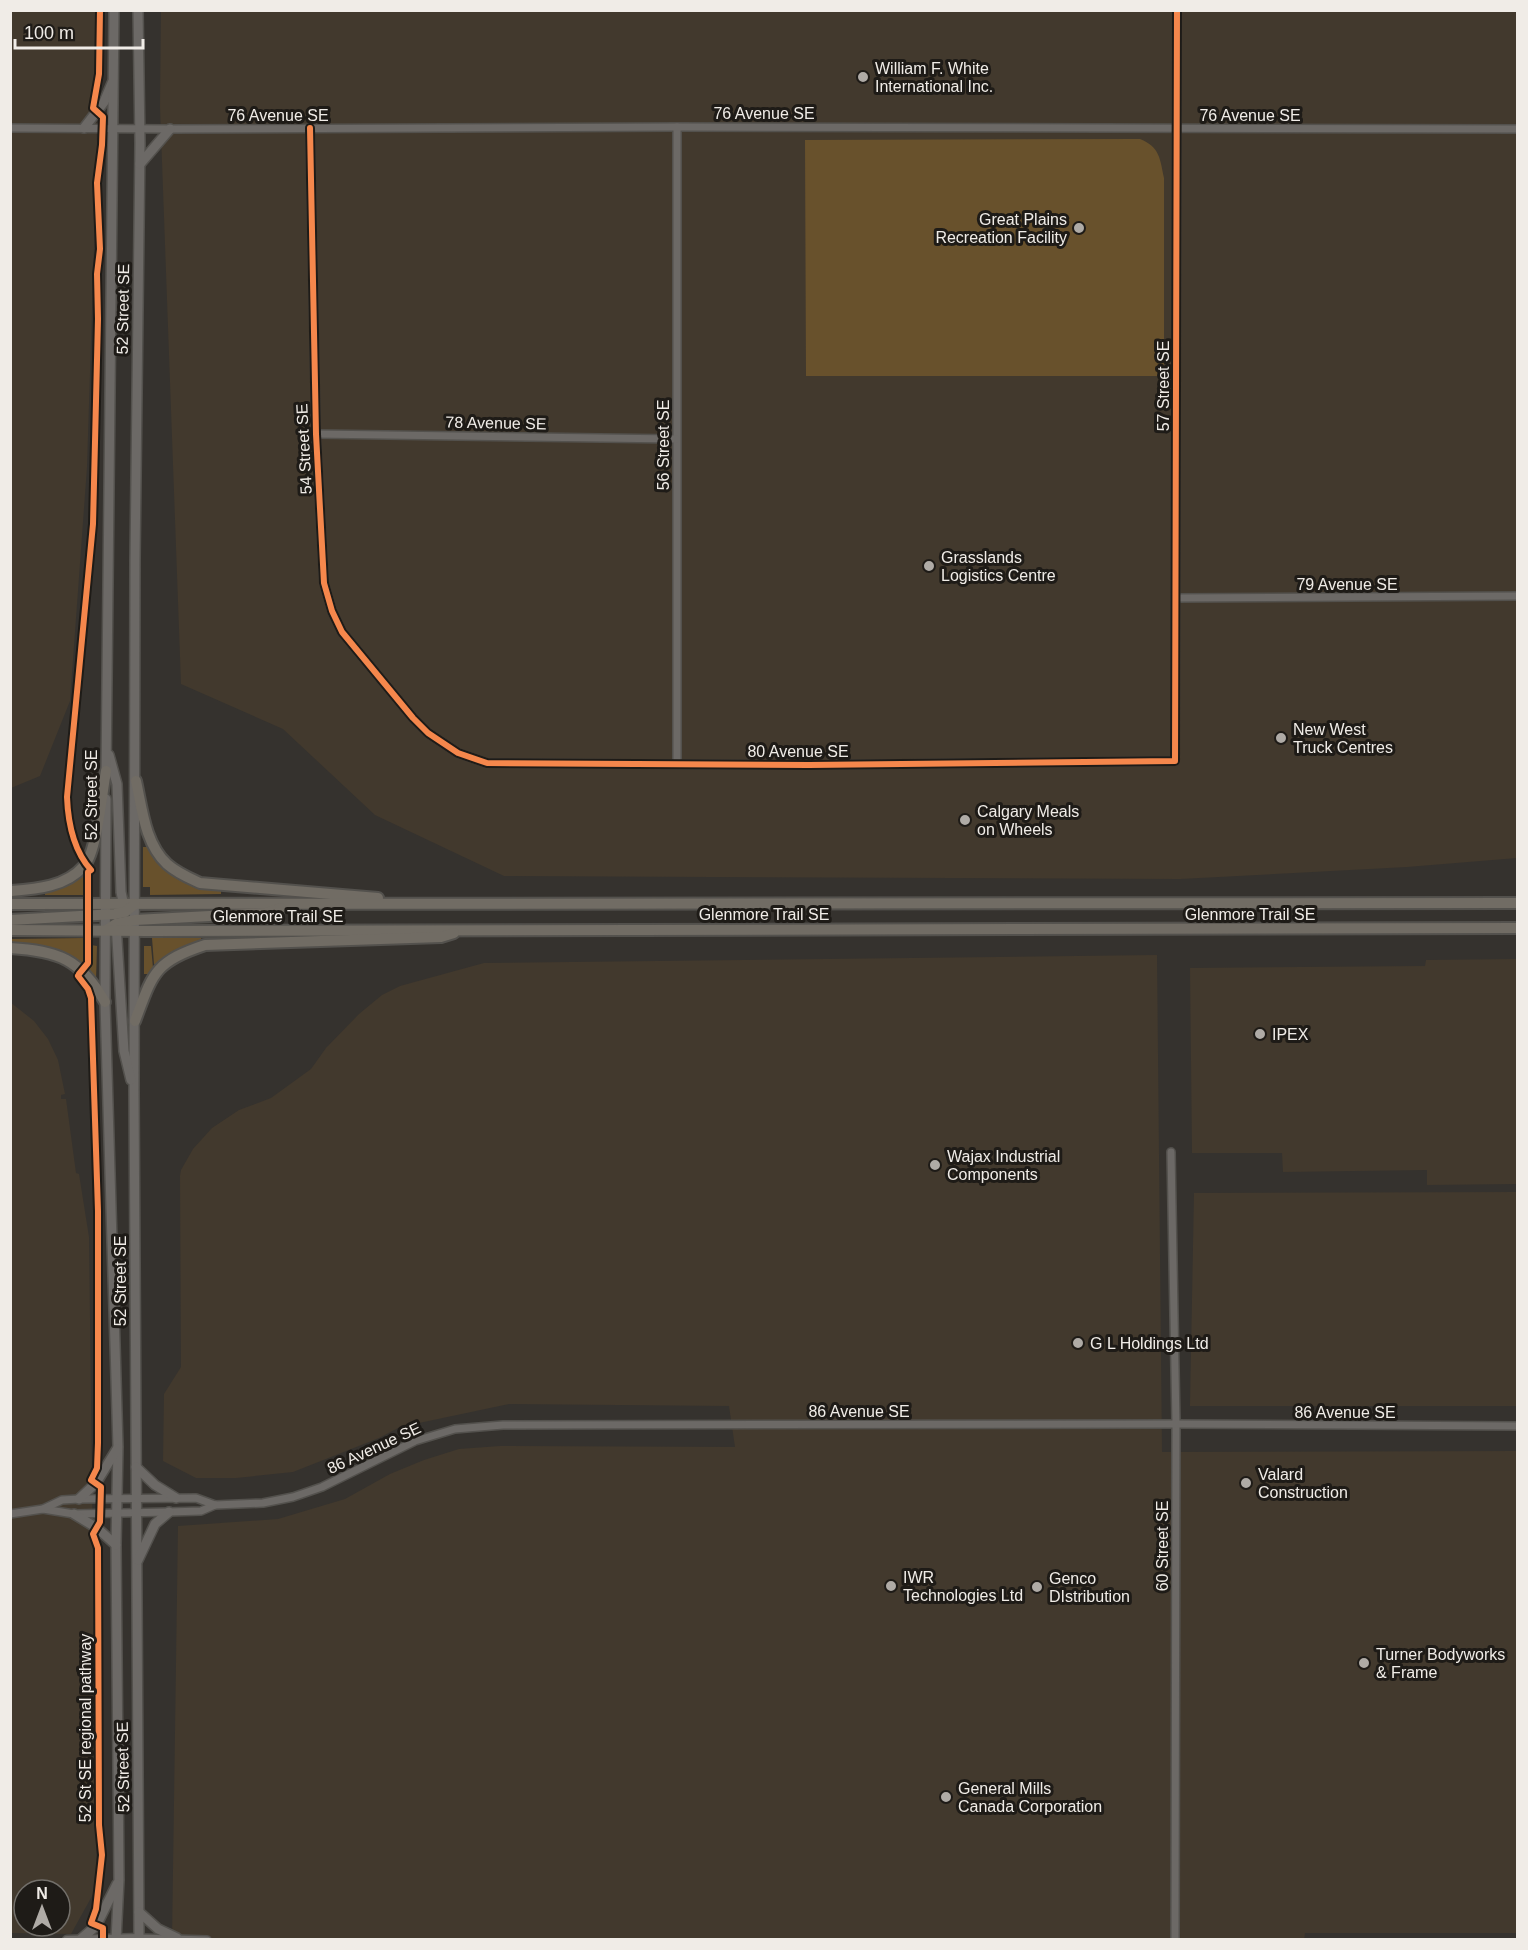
<svg xmlns="http://www.w3.org/2000/svg" width="1528" height="1950" viewBox="0 0 1528 1950" font-family="Helvetica,sans-serif">
	<style>
		.built { fill: #42392d; fill-rule: evenodd }
		.green { fill: #68512c }
		.lines { fill: none; stroke-linecap: round; stroke-linejoin: round }
		.minor-casing { stroke: #53514d; stroke-width: 10 }
		.tertiary-casing { stroke: #53514d; stroke-width: 11 }
		.secondary-casing { stroke: #53514d; stroke-width: 12 }
		.primary-casing { stroke: #53514d; stroke-width: 14 }
		.minor { stroke: #6c6966; stroke-width: 7 }
		.tertiary { stroke: #6c6966; stroke-width: 8 }
		.secondary { stroke: #6c6966; stroke-width: 9 }
		.primary { stroke: #716c64; stroke-width: 10 }
		.cycleway-casing { stroke: #1e1b17; stroke-width: 10 }
		.cycleway { stroke: #f5874c; stroke-width: 6 }
		.poi-dot { fill: #afaba6; stroke: #1e1b17; stroke-width: 2 }
		.labels { text-anchor: middle; dominant-baseline: central; stroke-width: 6; stroke-linejoin: round; paint-order: stroke }
		.poi-label { font-size: 16px; fill: #f0ece7; stroke: #1e1b17; text-anchor: start }
		.street-label { font-size: 16px; fill: #f0ece7; stroke: #1e1b17 }
	</style>
	<rect width="100%" height="100%" fill="#35322e"/>
	<g class="built">
		<path d="M11,11H95L97,152L87,467L70,701L40,776L11,788Z"/>
		<path d="M161,11H1517V858L1407,867L1180,879L504,876L375,815L283,729L181,684L160,107Z"/>
		<path d="M1157,955L1162,1452L1517,1451V1933H1305L1304,1940L172,1939L178,1526L278,1519L345,1499L390,1474L424,1460L459,1449L500,1446L735,1447L729,1406L509,1404L400,1427L379,1438L293,1472L236,1478H196L163,1461L164,1394L181,1367L180,1176L181,1170L193,1149L212,1128L239,1110L271,1098L311,1069L326,1048L359,1014L382,995L400,986L484,963Z"/>
		<path d="M1517,959V1184L1427,1185V1170L1283,1172L1282,1153H1192L1190,968L1425,966L1426,960Z"/>
		<path d="M10,1002L34,1021L48,1039L58,1060L65,1094L61,1095V1099H66L76,1173L79,1174L89,1237L97,1887L71,1934L11,1933ZM24,1890H60V1926H24Z"/>
		<path d="M1517,1192V1406H1190L1194,1193Z"/>
	</g>
	<g class="green">
		<path d="M1140,139C1160,147 1160,159 1164,178V376H806L805,140Z"/>
		<path d="M143,847H147C163,876 190,886 221,890V894L150,895V887H143Z"/>
		<path d="M86,872L85,895H45V891L68,884Z"/>
		<path d="M85,938L86,962L82,965L27,944L11,943V939Z"/>
		<path d="M152,938H201L202,942L173,952L156,965L154,964Z"/>
		<path d="M91,945L97,946L96,981L87,969L91,963Z"/>
		<path d="M144,946H151L153,968L148,974H144Z"/>
	</g>
	<g class="lines">
		<defs>
			<g id="minor">
				<path d="M677,127V764"/>
				<path d="M10,128L170,129L677,127L1518,129"/>
				<path d="M310,128L316,434L324,583L332,611L342,632L413,718L428,733L458,753L487,763L809,765L1175,761L1177,10"/>
				<path d="M316,434L676,439"/>
				<path d="M1176,598L1518,596"/>
				<path d="M1171,1152L1176,1424L1175,1940"/>
				<path d="M43,1509L74,1514L169,1512L201,1511L215,1505"/>
				<path d="M10,1514L43,1509L62,1500L79,1499L196,1498L215,1505L263,1503L293,1497L322,1487L415,1441L455,1429L503,1425L1176,1424L1518,1426"/>
				<path d="M139,1938L207,1940"/>
			</g>
			<path id="tertiary" d="M67,1940L139,1938"/>
			<g id="secondary">
				<path d="M138,10L140,144L135,560L134,1091L139,1940"/>
				<path d="M84,128L104,102L112,83"/>
				<path d="M140,164L170,129"/>
				<path d="M109,755L117,784L121,892L125,911"/>
				<path d="M106,776L114,10"/>
				<path d="M106,799L105,1002L118,1447L116,1545L119,1880L116,1940"/>
				<path d="M116,924L124,1051L131,1080"/>
				<path d="M136,1467L155,1485L176,1498"/>
				<path d="M79,1499L96,1483L117,1449"/>
				<path d="M74,1514L97,1528L116,1545"/>
				<path d="M138,1560L155,1524L169,1512"/>
				<path d="M139,1912L158,1929L177,1938"/>
				<path d="M81,1939L96,1926L117,1884"/>
			</g>
			<g id="primary">
				<path d="M136,781C142,808 145,844 167,864C177,873 189,878 200,883L378,898"/>
				<path d="M10,891C36,889 66,887 84,866C97,852 102,792 106,771"/>
				<path d="M10,904L1518,903"/>
				<path d="M10,920L115,914L125,912L135,904"/>
				<path d="M108,929L116,924L135,920L266,913L281,908"/>
				<path d="M10,930L148,931L1518,928"/>
				<path d="M10,948C59,951 80,959 105,1002"/>
				<path d="M135,1021C153,973 154,962 205,945L441,937L454,933"/>
			</g>
		</defs>
		<use href="#minor" class="minor-casing"/>
		<use href="#tertiary" class="tertiary-casing"/>
		<use href="#secondary" class="secondary-casing"/>
		<use href="#primary" class="primary-casing"/>
		<use href="#minor" class="minor"/>
		<use href="#tertiary" class="tertiary"/>
		<use href="#secondary" class="secondary"/>
		<use href="#primary" class="primary"/>
		<defs>
			<g id="cycleway">
				<path d="M310,128L316,434L324,583L332,611L342,632L413,718L428,733L458,753L487,763L809,765L1175,761L1177,10"/>
				<path d="M79,974L88,963V872L91,870C73,850 68,823 67,797L93,524L98,319L97,274L100,249L97,183L102,145L103,117L93,108L99,74L100,10"/>
				<path d="M78,976L88,989L91,998L98,1211V1443L97,1468L91,1480L101,1487L100,1522L93,1534L98,1548L99,1825L102,1855L96,1909L91,1923L103,1928V1940"/>
			</g>
		</defs>
		<use href="#cycleway" class="cycleway-casing"/>
		<use href="#cycleway" class="cycleway"/>
	</g>
	<g class="poi-dot">
		<circle cx="863" cy="77" r="6"/>
		<circle cx="1079" cy="228" r="6"/>
		<circle cx="929" cy="566" r="6"/>
		<circle cx="1281" cy="738" r="6"/>
		<circle cx="965" cy="820" r="6"/>
		<circle cx="1260" cy="1034" r="6"/>
		<circle cx="935" cy="1165" r="6"/>
		<circle cx="1078" cy="1343" r="6"/>
		<circle cx="1246" cy="1483" r="6"/>
		<circle cx="891" cy="1586" r="6"/>
		<circle cx="1037" cy="1587" r="6"/>
		<circle cx="1364" cy="1663" r="6"/>
		<circle cx="946" cy="1797" r="6"/>
	</g>
	<g class="labels">
		<g class="poi-label">
			<text x="875" y="68">William F. White<tspan x="875" dy="18">International Inc.</tspan></text>
			<text x="1067" y="219" text-anchor="end">Great Plains<tspan x="1067" dy="18">Recreation Facility</tspan></text>
			<text x="941" y="557">Grasslands<tspan x="941" dy="18">Logistics Centre</tspan></text>
			<text x="1293" y="729">New West<tspan x="1293" dy="18">Truck Centres</tspan></text>
			<text x="977" y="811">Calgary Meals<tspan x="977" dy="18">on Wheels</tspan></text>
			<text x="1272" y="1034">IPEX</text>
			<text x="947" y="1156">Wajax Industrial<tspan x="947" dy="18">Components</tspan></text>
			<text x="1090" y="1343">G L Holdings Ltd</text>
			<text x="1258" y="1474">Valard<tspan x="1258" dy="18">Construction</tspan></text>
			<text x="903" y="1577">IWR<tspan x="903" dy="18">Technologies Ltd</tspan></text>
			<text x="1049" y="1578">Genco<tspan x="1049" dy="18">DIstribution</tspan></text>
			<text x="1376" y="1654">Turner Bodyworks<tspan x="1376" dy="18">&amp; Frame</tspan></text>
			<text x="958" y="1788">General Mills<tspan x="958" dy="18">Canada Corporation</tspan></text>
		</g>
		<g class="street-label">
			<text x="764" y="113">76 Avenue SE</text>
			<text x="278" y="115">76 Avenue SE</text>
			<text x="1250" y="115">76 Avenue SE</text>
			<text transform="translate(123 309) rotate(-89)">52 Street SE</text>
			<text transform="translate(1163 386) rotate(-90)">57 Street SE</text>
			<text transform="translate(496 423) rotate(1)">78 Avenue SE</text>
			<text transform="translate(663 445) rotate(-90)">56 Street SE</text>
			<text transform="translate(304 449) rotate(-93)">54 Street SE</text>
			<text x="1347" y="584">79 Avenue SE</text>
			<text x="798" y="751">80 Avenue SE</text>
			<text transform="translate(91 795) rotate(-90)">52 Street SE</text>
			<text x="764" y="914">Glenmore Trail SE</text>
			<text x="1250" y="914">Glenmore Trail SE</text>
			<text x="278" y="916">Glenmore Trail SE</text>
			<text transform="translate(120 1281) rotate(-90)">52 Street SE</text>
			<text x="859" y="1411">86 Avenue SE</text>
			<text x="1345" y="1412">86 Avenue SE</text>
			<text transform="translate(374 1448) rotate(-25)">86 Avenue SE</text>
			<text transform="translate(1162 1546) rotate(-90)">60 Street SE</text>
			<text transform="translate(85 1728) rotate(-90)">52 St SE regional pathway</text>
			<text transform="translate(123 1767) rotate(-91)">52 Street SE</text>
		</g>
	</g>
	<rect width="1528" height="1950" fill="none" stroke="#f0ece7" stroke-width="24"/>
	<g transform="translate(42 1908)"><circle r="28" fill="#1e1b17" stroke="#726f6a" stroke-width="1.5"/>
	<path d="M0-4.5L10 22L0 15L-10 22Z" fill="#afaba6"/>
	<text y="-9" font-size="16" font-weight="bold" text-anchor="middle" fill="#f0ece7">N</text>
	</g>
	<path d="M15 39v9h128v-9" fill="none" stroke="#f0ece7" stroke-width="3"/>
	<text x="24" y="39" font-size="18" fill="#f0ece7" stroke="#1e1b17" stroke-width="4.5" paint-order="stroke">100 m</text>
</svg>
